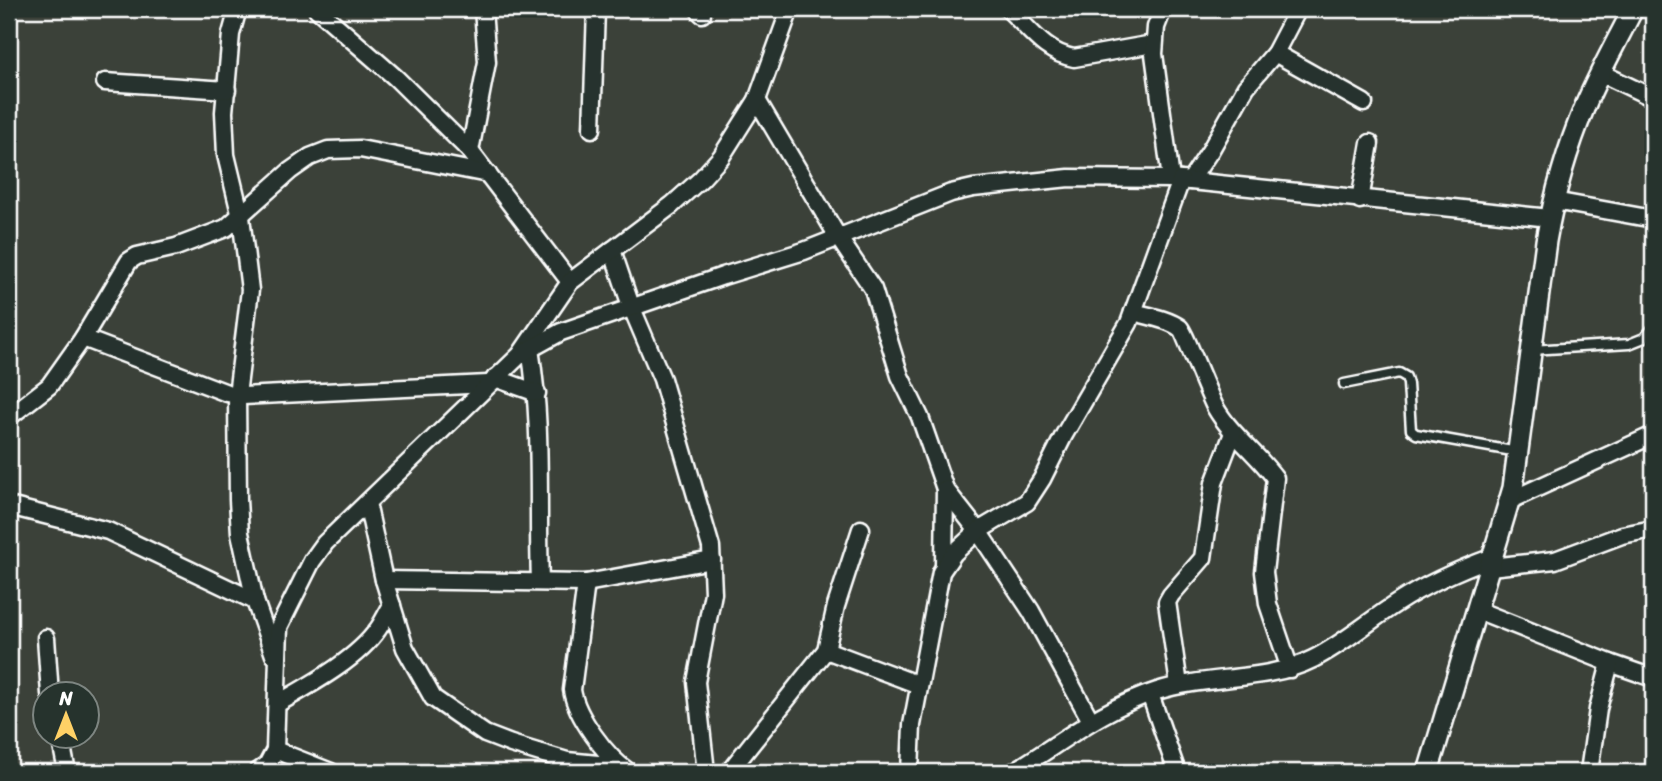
<svg xmlns="http://www.w3.org/2000/svg" width="1662" height="781" viewBox="0 0 1662 781" font-family="Sriracha,sans-serif">
	<style>
		.lines { fill: none; stroke-linecap: round; stroke-linejoin: round }
		.service-casing { stroke: #fff; stroke-width: 13 }
		.minor-casing { stroke: #fff; stroke-width: 21 }
		.tertiary-casing { stroke: #fff; stroke-width: 24 }
		.service { stroke: #26332d; stroke-width: 8 }
		.minor { stroke: #26332d; stroke-width: 16 }
		.tertiary { stroke: #26332d; stroke-width: 19 }
	</style>
	<rect width="100%" height="100%" fill="#3b4139"/>
	<filter id="ink" filterUnits="userSpaceOnUse"><feTurbulence type="fractalNoise" baseFrequency=".0143" numOctaves="2"/><feDisplacementMap in="SourceGraphic" scale="14" xChannelSelector="R" yChannelSelector="G"/><feConvolveMatrix kernelMatrix="1 2 1 2 8 2 1 2 1" color-interpolation-filters="sRGB"/></filter>
	<g filter="url(#ink)">
		<g class="lines">
			<defs>
				<g id="service">
					<path d="M1531,350L1629,344L1644,338L1653,328"/>
					<path d="M1344,384L1399,373L1406,377L1408,384L1411,430L1416,434L1518,452"/>
				</g>
				<g id="minor">
					<path d="M238,9L231,34L224,112L226,155L241,217L250,290L237,395L238,500L240,533L255,601L274,655"/>
					<path d="M317,9L396,78L470,151L570,282"/>
					<path d="M698,9L702,14"/>
					<path d="M1008,9C1029,28 1044,53 1074,58L1153,44"/>
					<path d="M1163,9L1156,27L1154,54L1171,179"/>
					<path d="M1275,53L1364,103"/>
					<path d="M1601,73L1653,98"/>
					<path d="M105,82L227,90"/>
					<path d="M757,100L838,237L873,289L900,376L920,417L945,489L978,531L1031,611L1091,721"/>
					<path d="M592,129L596,9"/>
					<path d="M470,151L487,62L483,9"/>
					<path d="M1190,181L1210,151L1246,87L1275,53L1298,9"/>
					<path d="M1360,200L1370,143"/>
					<path d="M1554,201L1653,219"/>
					<path d="M612,250L631,306L662,379L711,547L713,593L696,682L706,772"/>
					<path d="M1133,312C1148,316 1168,319 1180,328C1184,331 1209,396 1215,407C1231,435 1257,453 1275,478L1264,572L1268,604L1290,669"/>
					<path d="M83,338L227,393L243,396L488,384"/>
					<path d="M530,349C543,427 537,503 540,581"/>
					<path d="M522,352L570,282L672,205L701,179L721,157L757,100L790,9"/>
					<path d="M495,378L537,393"/>
					<path d="M9,417L49,386L83,338L129,261L137,256L176,247L226,228L290,171L310,157L328,150L360,149L488,174"/>
					<path d="M1509,501L1653,435"/>
					<path d="M367,503L384,580L405,648L433,698L485,734L511,744L567,761L618,766"/>
					<path d="M9,506L108,531L255,601"/>
					<path d="M944,566L945,489"/>
					<path d="M1490,567L1555,560L1622,535L1653,529"/>
					<path d="M384,580L586,583L712,560"/>
					<path d="M586,583L572,690C576,716 607,758 629,772"/>
					<path d="M1477,610L1610,663L1653,678"/>
					<path d="M46,638L50,694"/>
					<path d="M826,650L919,685"/>
					<path d="M1179,685L1167,602L1171,595L1203,558L1214,483L1233,433"/>
					<path d="M1150,694L1177,772"/>
					<path d="M277,704C308,686 357,660 378,629C383,622 387,613 392,605"/>
					<path d="M60,736L67,772"/>
					<path d="M275,750L331,772"/>
					<path d="M257,772L267,765L275,750L279,627L312,561L325,543L521,354L561,332L723,276L804,251L951,193L973,188L1069,178L1171,179L1550,218"/>
					<path d="M729,772L826,650L836,606L861,529"/>
					<path d="M910,772L912,725L941,572L954,553L978,531L1027,502L1042,479L1064,435L1129,323L1181,180"/>
					<path d="M1013,772C1061,743 1101,709 1157,691C1206,675 1267,682 1313,659C1343,644 1369,621 1397,603C1428,583 1460,569 1493,557"/>
					<path d="M1589,772L1598,709L1610,663"/>
				</g>
				<path id="tertiary" d="M1428,772L1513,488L1546,241C1554,195 1567,149 1585,106C1599,73 1617,41 1633,9"/>
			</defs>
			<use href="#service" class="service-casing"/>
			<use href="#minor" class="minor-casing"/>
			<use href="#tertiary" class="tertiary-casing"/>
			<use href="#service" class="service"/>
			<use href="#minor" class="minor"/>
			<use href="#tertiary" class="tertiary"/>
		</g>
	</g>
	<rect width="1662" height="781" fill="none" stroke="#26332d" stroke-width="35"/>
	<rect x="18" y="18" width="1627" height="746" fill="none" stroke="#fff" stroke-width="2.5" filter="url(#ink)"/>
	<g transform="translate(66 715)"><circle r="33" fill="#26332d" stroke="#7d8581" stroke-width="2"/>
	<path d="M0-5L12 26L0 18L-12 26Z" fill="#ffd166"/>
	<text y="-10" font-size="19" font-weight="bold" text-anchor="middle" fill="#ffffff">N</text>
	</g>
</svg>
